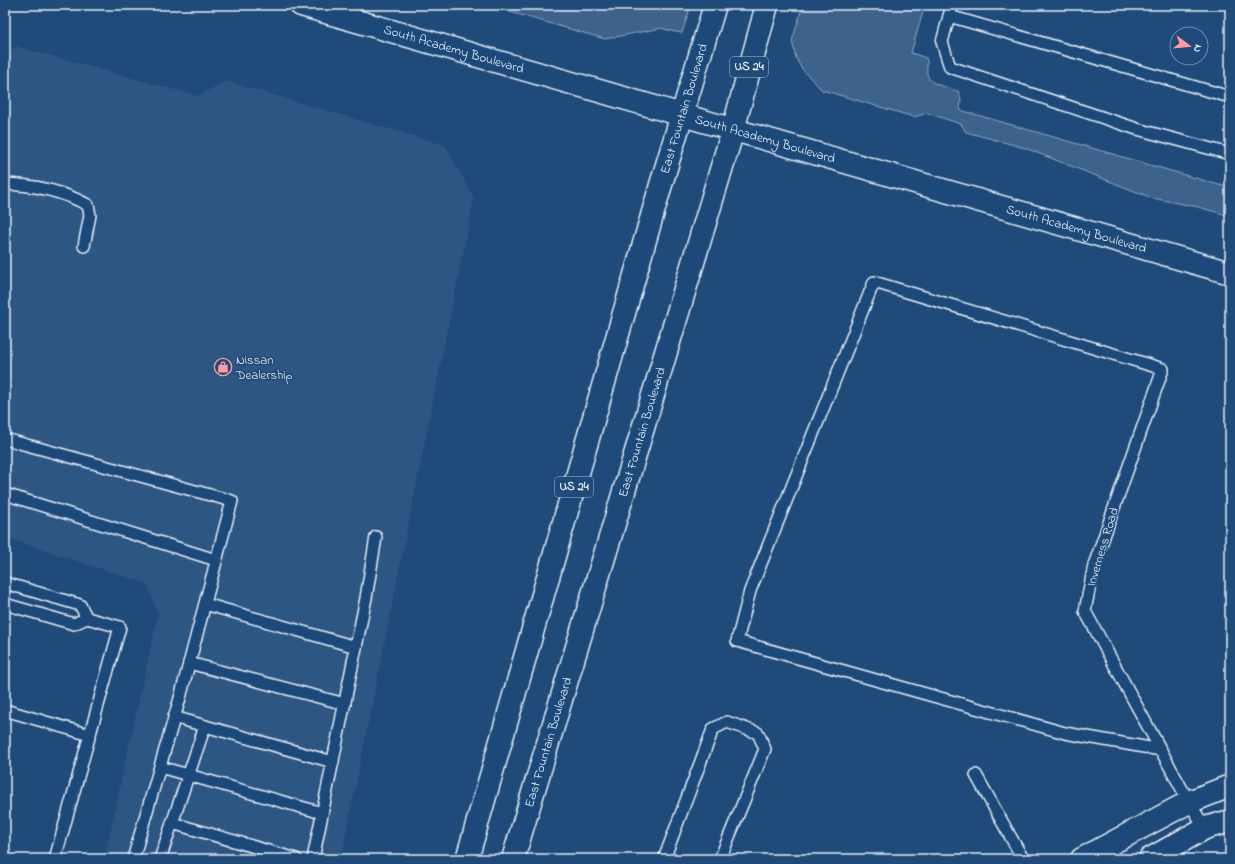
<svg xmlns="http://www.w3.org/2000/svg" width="1235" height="864" viewBox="0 0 1235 864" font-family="'Indie Flower',sans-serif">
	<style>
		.built { fill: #2e5683 }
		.green { fill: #3c628c; stroke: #92aac2 }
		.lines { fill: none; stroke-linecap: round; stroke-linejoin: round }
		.service-casing { stroke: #e8f1f8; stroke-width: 14 }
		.minor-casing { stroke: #e8f1f8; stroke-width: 25 }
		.trunk-casing { stroke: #e8f1f8; stroke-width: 25 }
		.service { stroke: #1f4a7a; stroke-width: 11 }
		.minor { stroke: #1f4a7a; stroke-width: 22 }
		.trunk { stroke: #1f4a7a; stroke-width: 22 }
		.labels { text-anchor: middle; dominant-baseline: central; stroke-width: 3; stroke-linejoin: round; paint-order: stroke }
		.shield { fill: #1f4a7a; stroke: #acbfd2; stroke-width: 1 }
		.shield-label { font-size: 12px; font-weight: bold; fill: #e8f1f8 }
		.street-label { font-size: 13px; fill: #e8f1f8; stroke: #1f4a7a }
		.poi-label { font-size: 13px; fill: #e8f1f8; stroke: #1f4a7a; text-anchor: start }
	</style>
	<rect width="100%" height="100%" fill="#1f4a7a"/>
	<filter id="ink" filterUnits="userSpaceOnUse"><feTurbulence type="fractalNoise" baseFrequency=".025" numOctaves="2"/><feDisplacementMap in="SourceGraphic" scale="8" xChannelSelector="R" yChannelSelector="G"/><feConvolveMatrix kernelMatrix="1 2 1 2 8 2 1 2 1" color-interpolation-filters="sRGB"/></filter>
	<g filter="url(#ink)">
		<path class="built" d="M16,46L198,96L225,81L445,145L474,198L341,859H104L158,614L147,584L5,537V55Z"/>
		<g class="green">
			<path d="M485,5H691L682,33L671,31L661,28L605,39Z"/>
			<path d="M803,5H925L911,53L926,58C929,64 925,70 928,77C934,87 949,86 959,92L961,99L960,110L1230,188V216L1198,207L1152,198L1025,148L966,132L961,124L927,113L914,117L822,90L801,68L796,58L792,41Z"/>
		</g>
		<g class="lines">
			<defs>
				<g id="service">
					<path d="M952,5L942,42L950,67L1137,129L1230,154"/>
					<path d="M949,16L1230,97"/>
					<path d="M5,184C34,185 62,191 88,205L90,215L84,246"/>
					<path d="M5,439L232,501L180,698L133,859"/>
					<path d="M5,494L216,560"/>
					<path d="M5,583L80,605L87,618L74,624L5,604"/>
					<path d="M205,604L356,647"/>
					<path d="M189,663L345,704"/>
					<path d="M5,710L90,735"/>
					<path d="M205,726L333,762"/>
					<path d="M1161,750L1065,733L737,641L750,591L874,282L1163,369L1094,565L1085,611L1189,802L1205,828"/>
					<path d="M160,767L322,813"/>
					<path d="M976,775L1023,859"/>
					<path d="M172,823L296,859"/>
					<path d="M55,859L120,627L87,618"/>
					<path d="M160,859L205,726L174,717"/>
					<path d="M313,859L366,598L376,537"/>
					<path d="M664,859L713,729L727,722L758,733L765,749L720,859"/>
				</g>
				<g id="minor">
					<path d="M1082,859L1189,802L1230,786"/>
					<path d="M1150,859L1205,828L1230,821"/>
				</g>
				<g id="trunk">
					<path id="s1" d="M301,5L1230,273"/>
					<path id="s2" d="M467,859L660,188L715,5"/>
					<path id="s3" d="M513,859L733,130L767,5"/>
				</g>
			</defs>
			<use href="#service" class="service-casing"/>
			<use href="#minor" class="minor-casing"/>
			<use href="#trunk" class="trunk-casing"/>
			<use href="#service" class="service"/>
			<use href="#minor" class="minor"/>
			<use href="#trunk" class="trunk"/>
		</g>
	</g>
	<defs>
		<symbol id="shop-ring" viewBox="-11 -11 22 22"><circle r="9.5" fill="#1f4a7a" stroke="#ff9aa2" stroke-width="1.5"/><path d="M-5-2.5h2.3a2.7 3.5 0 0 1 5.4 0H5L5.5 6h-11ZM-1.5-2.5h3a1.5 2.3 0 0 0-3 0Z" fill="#ff9aa2"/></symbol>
	</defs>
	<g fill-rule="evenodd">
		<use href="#shop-ring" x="213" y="357" width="20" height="20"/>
	</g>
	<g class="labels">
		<g class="shield">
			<rect x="730" y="57" width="38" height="20" rx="3"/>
			<rect x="555" y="477" width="38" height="20" rx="3"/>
		</g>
		<g class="shield-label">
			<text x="749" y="67">US 24</text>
			<text x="574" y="487">US 24</text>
		</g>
		<g class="street-label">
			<text stroke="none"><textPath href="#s1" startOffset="159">South Academy Boulevard</textPath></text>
			<text stroke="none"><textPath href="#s2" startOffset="781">East Fountain Boulevard</textPath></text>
			<text stroke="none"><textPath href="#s1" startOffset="483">South Academy Boulevard</textPath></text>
			<text stroke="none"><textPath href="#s1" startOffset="807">South Academy Boulevard</textPath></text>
			<text stroke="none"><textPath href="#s3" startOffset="446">East Fountain Boulevard</textPath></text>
			<text transform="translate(1103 547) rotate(-73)">Inverness Road</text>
			<text stroke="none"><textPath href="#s3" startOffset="122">East Fountain Boulevard</textPath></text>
		</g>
		<g class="poi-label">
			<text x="236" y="360">Nissan<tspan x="236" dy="15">Dealership</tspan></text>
		</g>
	</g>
	<rect width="1235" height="864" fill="none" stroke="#1f4a7a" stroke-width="20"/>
	<rect x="10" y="10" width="1215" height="844" fill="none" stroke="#e8f1f8" stroke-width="1.5" filter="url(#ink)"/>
	<g transform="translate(1189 46) rotate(106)"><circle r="19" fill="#1f4a7a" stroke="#6f8dac"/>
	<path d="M0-3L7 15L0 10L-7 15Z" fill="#ff9aa2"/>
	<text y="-6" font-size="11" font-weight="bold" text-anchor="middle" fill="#e8f1f8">N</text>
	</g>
</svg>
